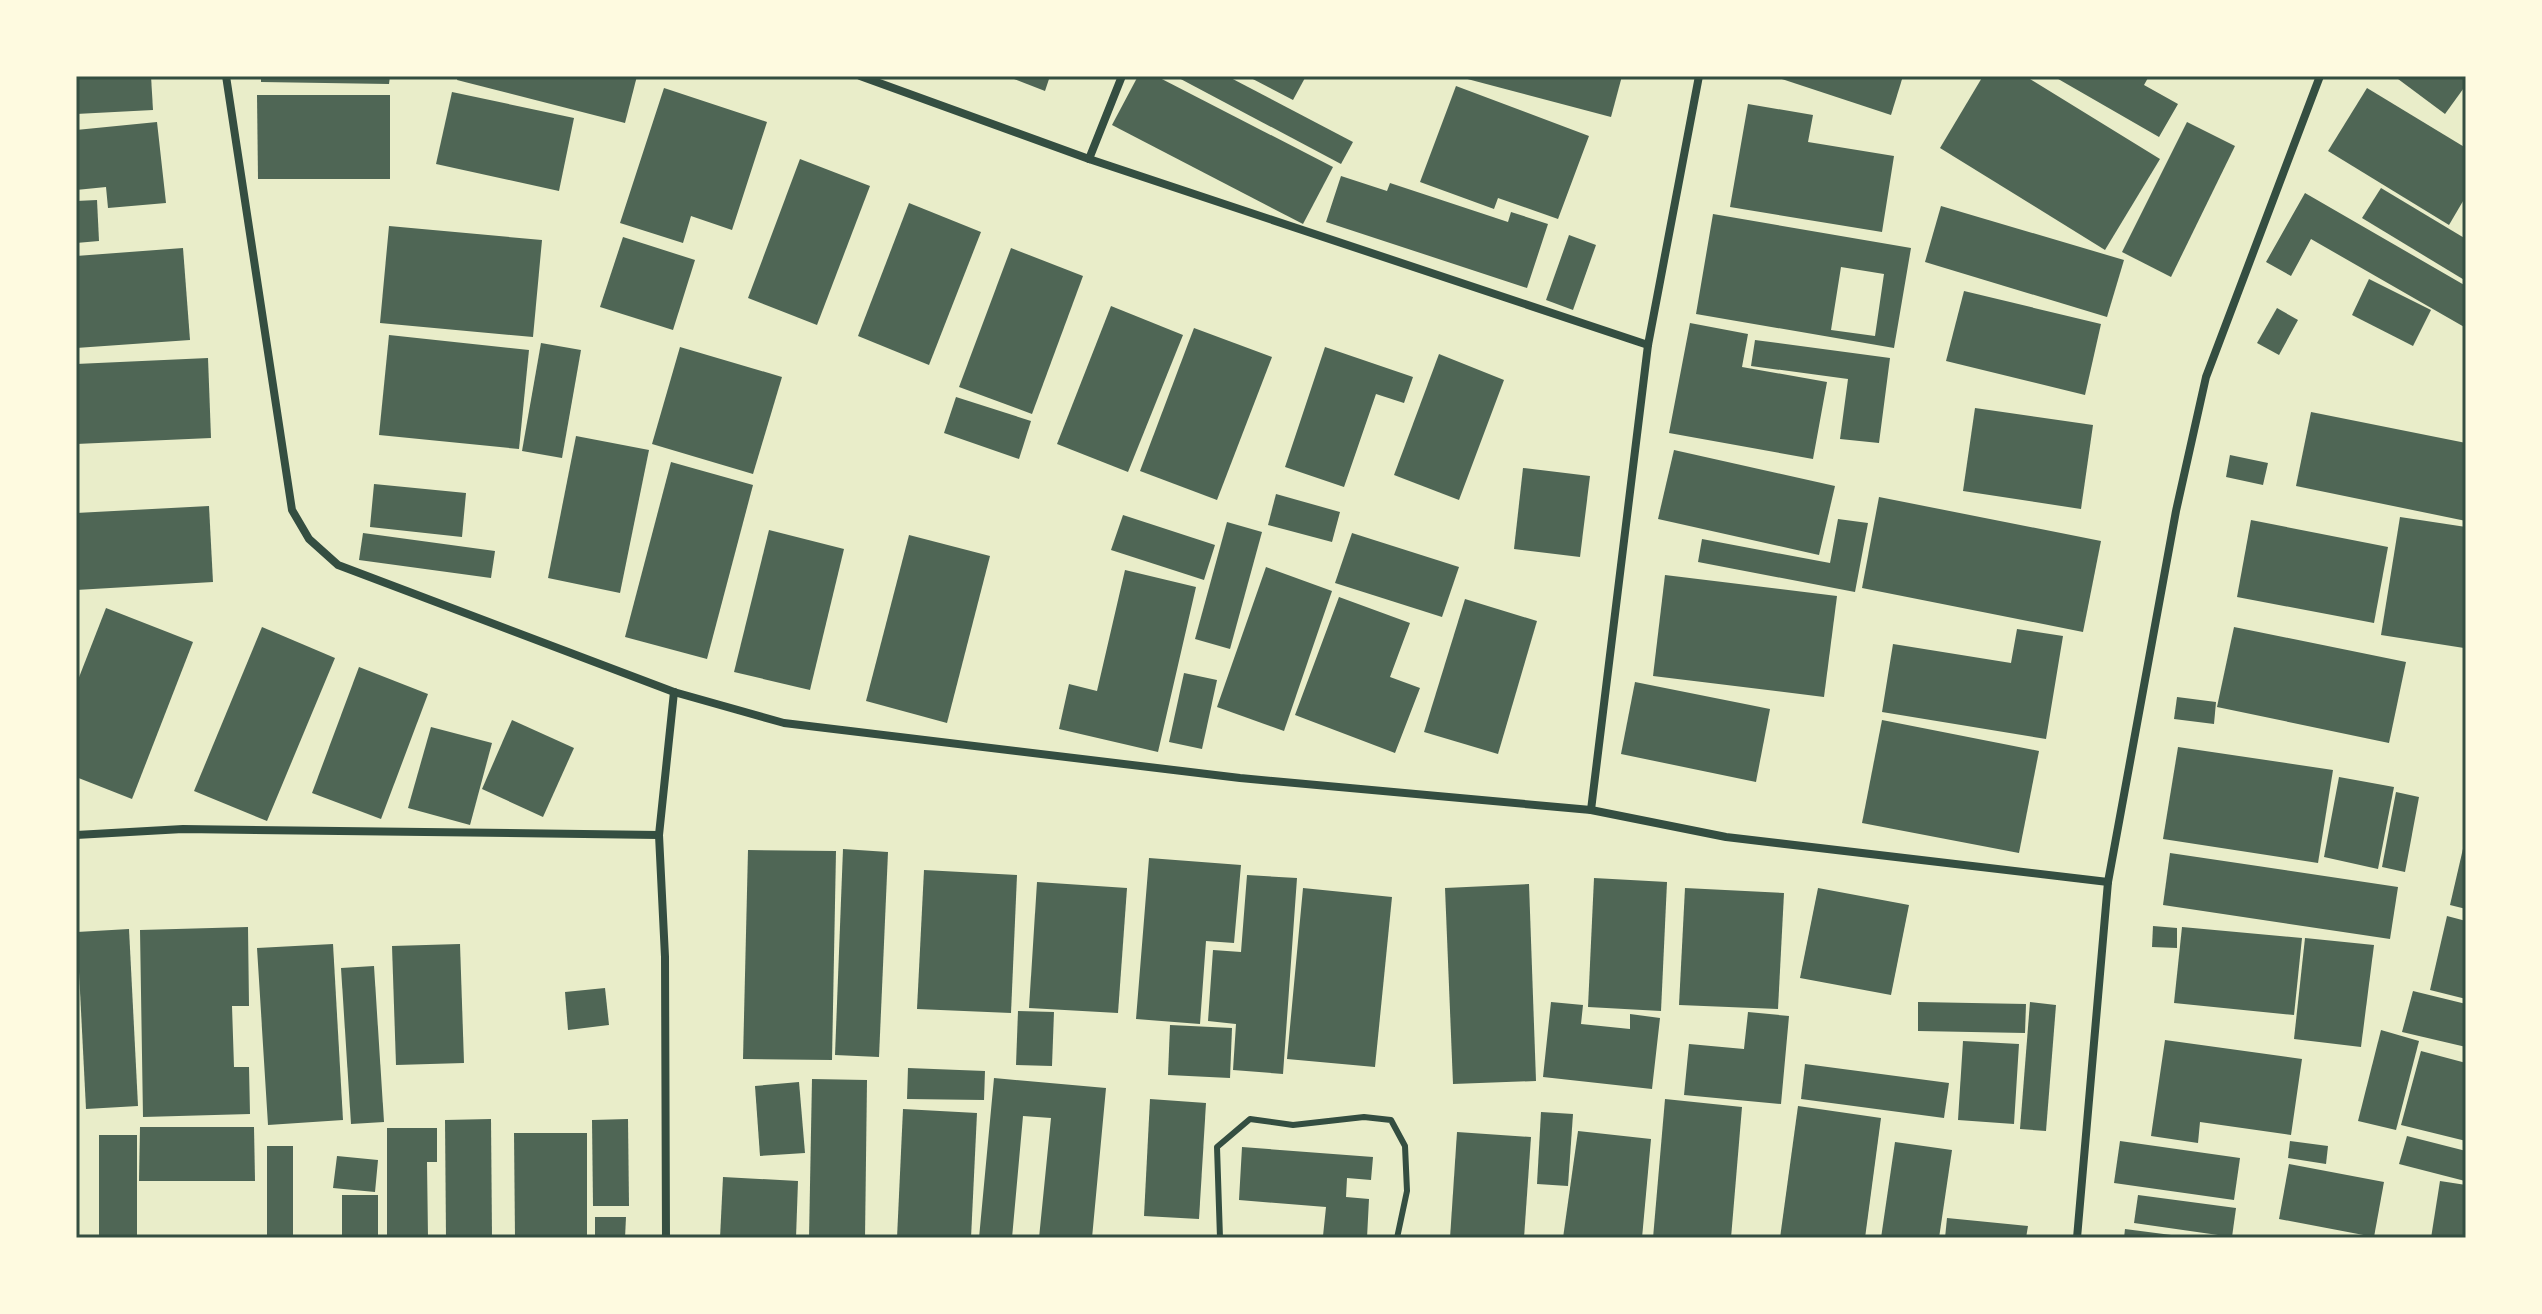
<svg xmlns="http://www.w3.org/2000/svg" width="2542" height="1314" viewBox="0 0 2542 1314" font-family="Poppins,sans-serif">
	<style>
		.building { fill: #4f6655; fill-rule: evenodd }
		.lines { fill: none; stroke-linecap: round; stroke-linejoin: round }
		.service { stroke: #344e41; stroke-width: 6 }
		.minor { stroke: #344e41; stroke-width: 8 }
		.neatline { fill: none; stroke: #344e41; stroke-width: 3 }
	</style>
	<rect width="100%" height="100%" fill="#e9edc9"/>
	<g class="building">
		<path d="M76,76H151L153,110L76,114Z"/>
		<path d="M261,76H390L389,84L261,82Z"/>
		<path d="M458,76H637L625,123L457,80Z"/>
		<path d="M1006,76H1050L1045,91Z"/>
		<path d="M1138,76H1156L1333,167L1303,224L1112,125Z"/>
		<path d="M1175,76H1227L1353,142L1341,164Z"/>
		<path d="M1247,76H1306L1293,100Z"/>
		<path d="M1456,76H1622L1611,117Z"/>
		<path d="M1773,76H1903L1891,115Z"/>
		<path d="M1983,76H2025L2160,159L2105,250L1940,148Z"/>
		<path d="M2053,76H2149L2144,85L2178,104L2159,137Z"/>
		<path d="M2394,76H2466V85L2445,114Z"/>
		<path d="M1456,86L1589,136L1558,219L1498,198L1494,209L1420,182Z"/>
		<path d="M664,88L767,122L732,230L691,216L683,243L620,223Z"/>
		<path d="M2367,88L2466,148V196L2449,225L2328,151Z"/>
		<path d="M452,92L574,118L559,191L436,164Z"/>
		<path d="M257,95H390V179H258Z"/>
		<path d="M1748,104L1813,115L1808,142L1894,156L1882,232L1730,207Z"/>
		<path d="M157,122L166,203L108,208L106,187L76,190V130Z"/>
		<path d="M2187,122L2235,146L2171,277L2122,252Z"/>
		<path d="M800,159L870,186L817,325L748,298Z"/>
		<path d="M1341,176L1387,191L1390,183L1508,222L1511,212L1548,224L1527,288L1326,222Z"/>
		<path d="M2381,188L2466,239V281L2362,218Z"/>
		<path d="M2305,193L2466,286V328L2311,239L2291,276L2266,262Z"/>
		<path d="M97,200L99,241L76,243V201Z"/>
		<path d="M909,203L981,232L929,365L858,336Z"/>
		<path d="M1941,206L2124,260L2107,317L1925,262Z"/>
		<path d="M1713,214L1911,248L1894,348L1696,314ZM1841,267L1884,274L1875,336L1831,330Z"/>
		<path d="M389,226L542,240L533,337L380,323Z"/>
		<path d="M1569,235L1596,245L1573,310L1546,300Z"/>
		<path d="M623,237L695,260L673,330L600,307Z"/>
		<path d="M183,248L190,340L76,348V256Z"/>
		<path d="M1011,248L1083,276L1032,414L959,387Z"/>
		<path d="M2369,279L2431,310L2413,346L2352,315Z"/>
		<path d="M1964,291L2101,324L2085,395L1946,361Z"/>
		<path d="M1111,306L1183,335L1128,472L1057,444Z"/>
		<path d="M2277,308L2298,320L2279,355L2257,343Z"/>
		<path d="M1690,323L1748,334L1742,367L1827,382L1813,459L1669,433Z"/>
		<path d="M1194,328L1272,357L1217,500L1140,471Z"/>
		<path d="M389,335L529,350L519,449L379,435Z"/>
		<path d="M1755,340L1890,358L1879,443L1840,439L1848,379L1751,366Z"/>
		<path d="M541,343L581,350L562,458L522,451Z"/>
		<path d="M680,347L782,377L753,474L652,444Z"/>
		<path d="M1325,347L1413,377L1404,403L1376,394L1344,487L1285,467Z"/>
		<path d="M1439,354L1504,380L1459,500L1394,475Z"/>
		<path d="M208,358L211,438L76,444V364Z"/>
		<path d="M956,397L1031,421L1019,459L944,433Z"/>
		<path d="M1975,408L2093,425L2081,509L1963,491Z"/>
		<path d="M2311,412L2466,443V521L2296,486Z"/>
		<path d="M576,436L649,450L620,593L548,578Z"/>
		<path d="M1674,450L1835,486L1819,555L1658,519Z"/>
		<path d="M2230,455L2268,463L2263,485L2226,477Z"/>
		<path d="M671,462L753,485L707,659L625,637Z"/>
		<path d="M1523,468L1590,476L1580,557L1514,549Z"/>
		<path d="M374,484L466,493L462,537L370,527Z"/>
		<path d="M1276,494L1340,512L1332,542L1268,525Z"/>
		<path d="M1879,497L2101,541L2083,632L1862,588Z"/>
		<path d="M209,506L213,582L76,590V513Z"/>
		<path d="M1123,515L1215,545L1204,580L1111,550Z"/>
		<path d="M2400,517L2466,527L2464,648L2381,635Z"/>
		<path d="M1838,519L1868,523L1855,592L1698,562L1702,539L1830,563Z"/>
		<path d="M2251,520L2388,547L2374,623L2237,597Z"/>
		<path d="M1227,522L1262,532L1230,649L1195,639Z"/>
		<path d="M769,530L844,549L810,690L734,672Z"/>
		<path d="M363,533L495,551L491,578L359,560Z"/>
		<path d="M1352,533L1459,567L1442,617L1335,583Z"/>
		<path d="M909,535L990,556L947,723L866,701Z"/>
		<path d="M1266,567L1332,591L1284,731L1217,707Z"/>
		<path d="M1125,570L1196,587L1158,752L1059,729L1069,684L1097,691Z"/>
		<path d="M1665,575L1837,596L1824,697L1653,676Z"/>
		<path d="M1339,597L1410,623L1390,677L1420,688L1395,753L1295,715Z"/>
		<path d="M1465,599L1537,621L1498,754L1424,732Z"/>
		<path d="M106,608L193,642L132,799L76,777V685Z"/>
		<path d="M262,627L335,658L267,821L194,791Z"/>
		<path d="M2234,627L2406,662L2389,743L2217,707Z"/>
		<path d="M2017,629L2063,636L2046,739L1882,712L1893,644L2011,663Z"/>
		<path d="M359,667L428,694L381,819L312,793Z"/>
		<path d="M1184,673L1217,680L1202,749L1169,742Z"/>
		<path d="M1635,682L1770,709L1756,782L1621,754Z"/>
		<path d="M2177,697L2216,702L2214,724L2174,719Z"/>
		<path d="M512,720L574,748L543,817L482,789Z"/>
		<path d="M1882,720L2039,751L2019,853L1862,823Z"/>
		<path d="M431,727L492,743L470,825L408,808Z"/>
		<path d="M2178,747L2333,770L2318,863L2163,839Z"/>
		<path d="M2339,777L2394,787L2378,869L2324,857Z"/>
		<path d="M2396,792L2419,797L2405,872L2382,867Z"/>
		<path d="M2465,840L2466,841V909L2450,905Z"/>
		<path d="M843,849L888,852L879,1057L835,1055Z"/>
		<path d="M748,850L836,851L832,1060L743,1059Z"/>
		<path d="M2170,853L2398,887L2390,939L2163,905Z"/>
		<path d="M1149,858L1241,865L1234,943L1206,941L1200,1024L1136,1019Z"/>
		<path d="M924,870L1017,875L1011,1013L917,1009Z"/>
		<path d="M1247,875L1297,878L1283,1074L1233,1070L1236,1024L1208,1021L1213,950L1241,952Z"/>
		<path d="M1594,878L1667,882L1661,1011L1588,1007Z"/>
		<path d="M1037,882L1127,888L1118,1013L1029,1008Z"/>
		<path d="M1529,884L1536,1081L1453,1084L1445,888Z"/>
		<path d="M1303,888L1392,897L1375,1067L1287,1059Z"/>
		<path d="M1685,888L1784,893L1778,1009L1679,1005Z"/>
		<path d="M1818,888L1909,905L1891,995L1800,978Z"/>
		<path d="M2447,916L2466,921V999L2430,990Z"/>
		<path d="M2153,926L2177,928V948L2152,947Z"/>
		<path d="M248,927L249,1006H232L234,1067H249L250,1114L143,1117L140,930Z"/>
		<path d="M2182,927L2302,938L2294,1015L2174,1003Z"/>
		<path d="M129,929L138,1106L86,1109L77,932Z"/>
		<path d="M2305,938L2374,945L2361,1047L2294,1039Z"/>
		<path d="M333,944L343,1120L268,1125L257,948Z"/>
		<path d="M460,944L464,1063L396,1065L392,946Z"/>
		<path d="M374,966L384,1122L351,1124L341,968Z"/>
		<path d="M605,988L609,1025L568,1030L565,992Z"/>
		<path d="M2413,991L2466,1004V1047L2402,1032Z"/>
		<path d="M1551,1002L1583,1005L1581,1024L1630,1029V1014L1660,1018L1652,1089L1543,1077Z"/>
		<path d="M1918,1002L2026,1004L2025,1033L1918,1031Z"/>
		<path d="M2030,1002L2056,1005L2046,1131L2020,1129Z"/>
		<path d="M1018,1011L1054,1012L1052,1066L1016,1065Z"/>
		<path d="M1748,1012L1789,1016L1781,1104L1684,1095L1689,1044L1744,1049Z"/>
		<path d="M1170,1025L1232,1028L1230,1078L1168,1075Z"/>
		<path d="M2381,1030L2419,1041L2396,1130L2358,1121Z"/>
		<path d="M2165,1040L2302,1059L2291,1135L2200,1122L2198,1143L2151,1136Z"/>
		<path d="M1963,1041L2019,1044L2014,1124L1958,1120Z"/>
		<path d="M2421,1051L2466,1063V1141L2401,1125Z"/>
		<path d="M1805,1064L1949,1083L1944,1118L1801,1099Z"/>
		<path d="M908,1068L985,1071L984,1100L907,1099Z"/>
		<path d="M994,1078L1106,1088L1092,1238H1039L1051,1118L1023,1116L1012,1238H979Z"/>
		<path d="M812,1079L867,1080L865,1238H809Z"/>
		<path d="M799,1082L805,1153L760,1156L755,1086Z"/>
		<path d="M1150,1099L1206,1103L1199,1219L1144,1216Z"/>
		<path d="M1665,1099L1742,1107L1731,1238H1653Z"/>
		<path d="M1798,1106L1881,1118L1865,1238H1780Z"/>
		<path d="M903,1109L977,1113L971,1238H897Z"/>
		<path d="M1541,1112L1573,1114L1568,1186L1537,1184Z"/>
		<path d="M491,1119L492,1238H446L445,1120Z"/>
		<path d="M628,1119L629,1206H593L592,1120Z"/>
		<path d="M140,1127H254L255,1181H139Z"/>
		<path d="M387,1128H437V1162H427L428,1238H387Z"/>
		<path d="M1578,1131L1651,1139L1642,1238H1563Z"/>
		<path d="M1457,1132L1531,1137L1524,1238H1450Z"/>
		<path d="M514,1133H587V1238H515Z"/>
		<rect x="99" y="1135" width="38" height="103"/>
		<path d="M2407,1136L2466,1151L2465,1181L2399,1164Z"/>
		<path d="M2120,1141L2240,1158L2234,1200L2114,1183Z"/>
		<path d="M2290,1141L2328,1146L2326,1164L2288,1158Z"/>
		<path d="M1895,1142L1952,1150L1939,1238H1881Z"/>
		<rect x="267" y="1146" width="26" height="92"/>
		<path d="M1242,1147L1373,1157L1371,1180L1347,1178L1346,1197L1369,1199L1367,1238L1323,1236L1326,1207L1239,1200Z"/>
		<path d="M337,1156L378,1160L375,1192L333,1188Z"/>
		<path d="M2289,1164L2384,1182L2374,1237L2279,1219Z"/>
		<path d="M723,1177L798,1181L796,1238H720Z"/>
		<path d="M2440,1181L2466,1185V1238H2431Z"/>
		<rect x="342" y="1195" width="36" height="43"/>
		<path d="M2138,1195L2236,1208L2232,1237L2134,1223Z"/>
		<path d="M595,1217H626L625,1238H595Z"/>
		<path d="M1947,1218L2028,1226L2026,1238H1945Z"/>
		<path d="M2125,1229L2179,1236V1238H2124Z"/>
	</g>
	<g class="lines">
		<path class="service" d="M1220,1238L1217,1147L1250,1119L1293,1125L1364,1117L1391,1120L1405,1146L1407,1191L1397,1238"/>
		<g class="minor">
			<path d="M226,76L292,510L309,539L338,565L674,692L784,723L1240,778L1591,810L1726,837L2108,882"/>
			<path d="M860,76L1089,159L1648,345"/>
			<path d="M1089,159L1122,76"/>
			<path d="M1591,810L1648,345L1699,76"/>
			<path d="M76,835L183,829L659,835"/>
			<path d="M666,1238L665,957L659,835L674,692"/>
			<path d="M2077,1238L2108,882L2176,511L2206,377L2320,76"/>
		</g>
	</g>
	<rect width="2542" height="1314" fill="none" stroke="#fefae0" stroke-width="156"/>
	<rect x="78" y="78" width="2386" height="1158" class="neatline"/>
</svg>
